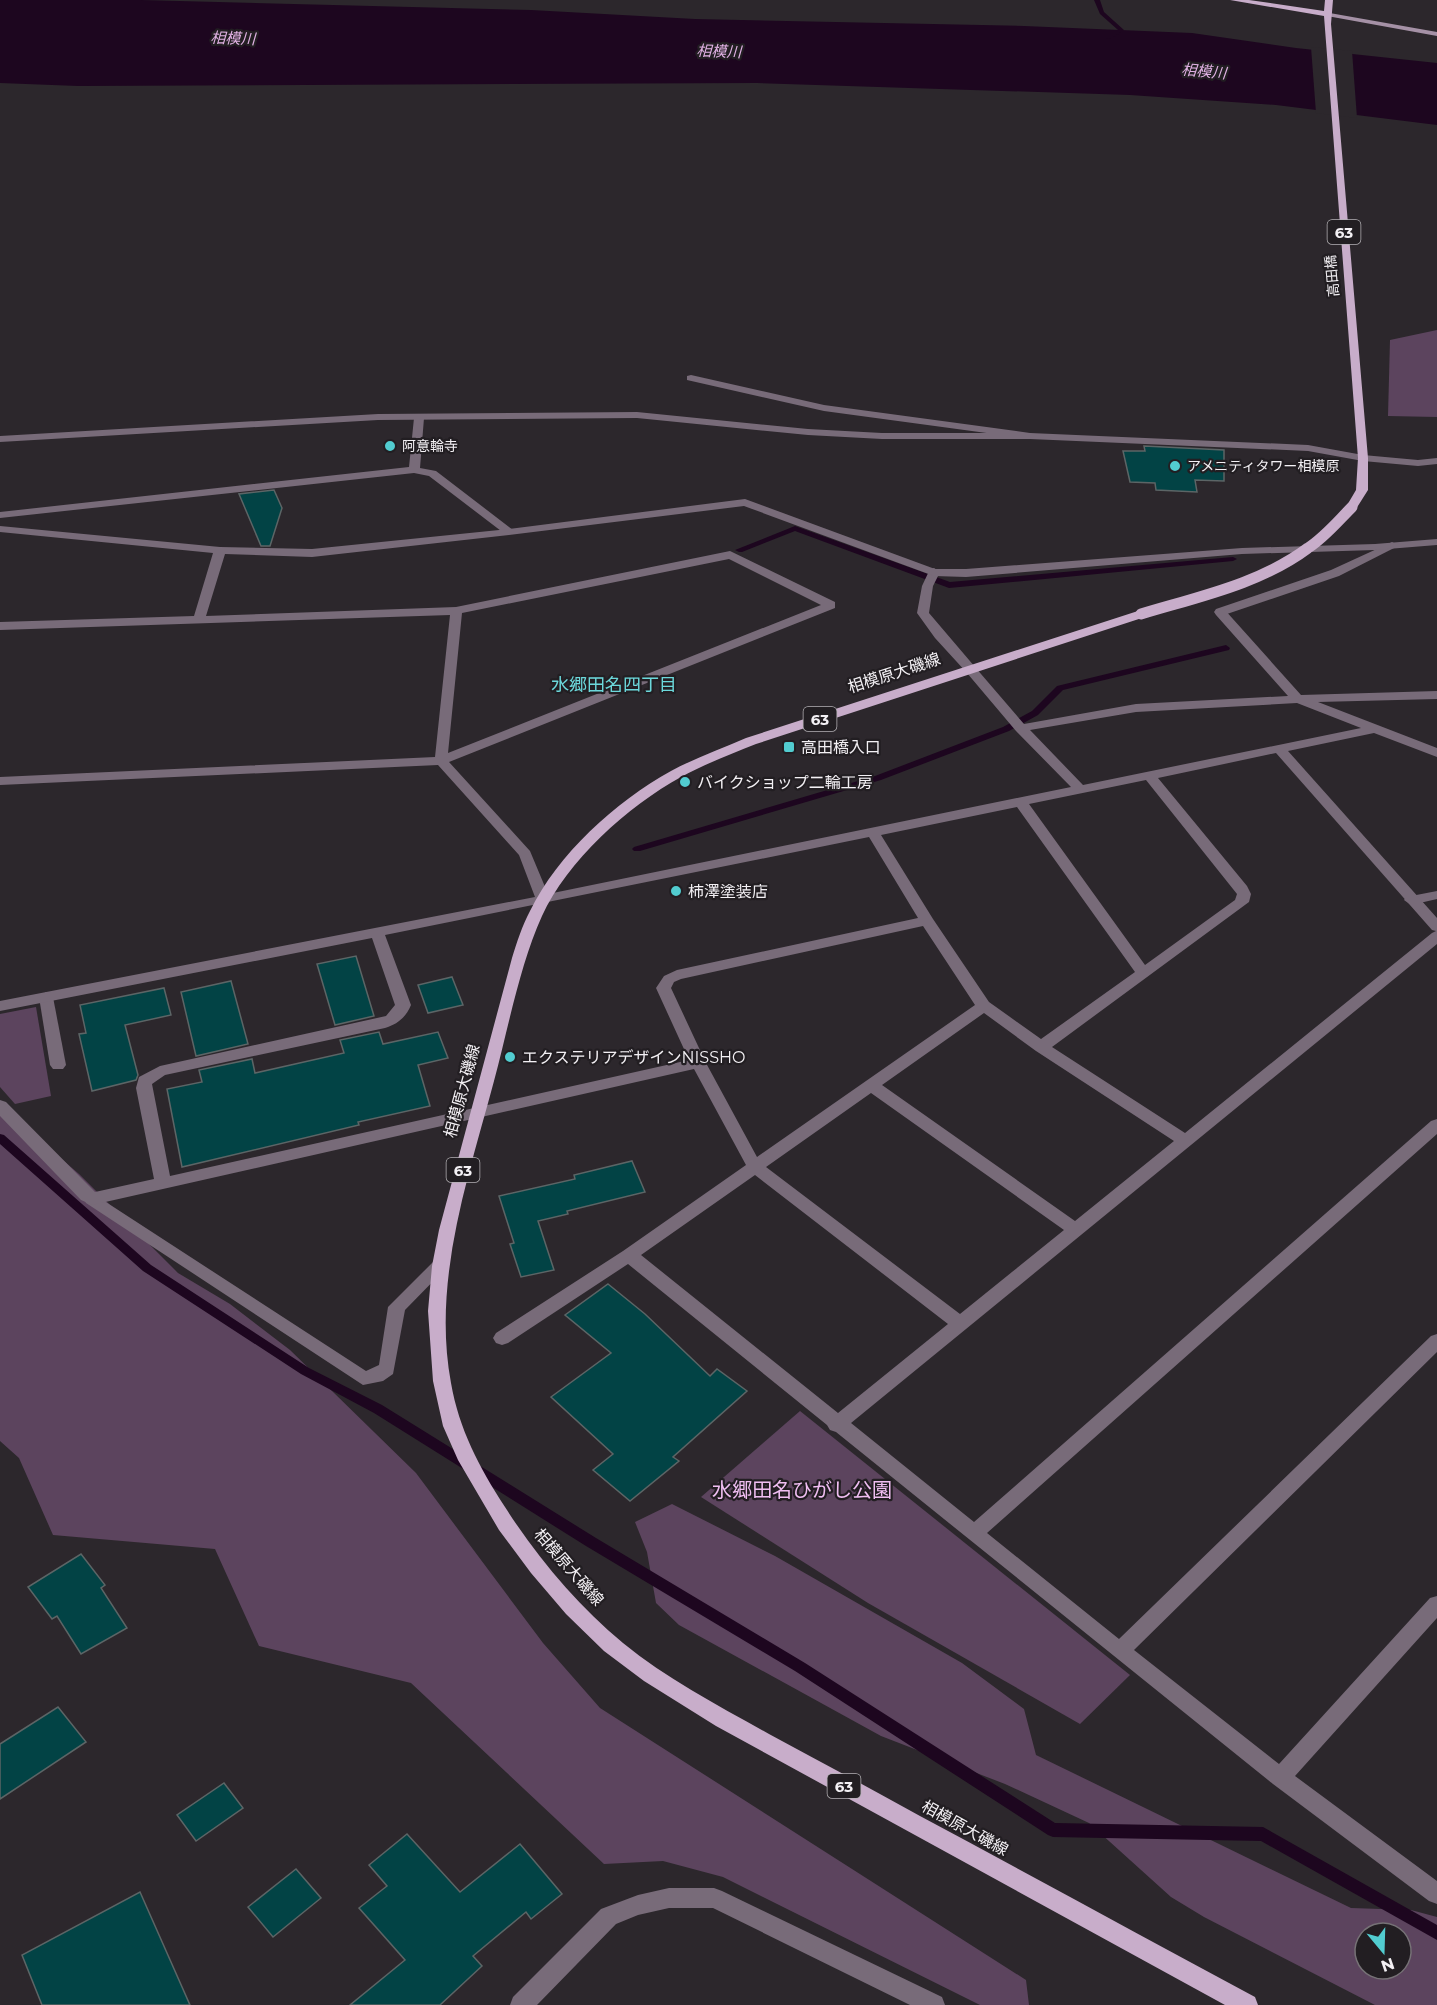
<svg xmlns="http://www.w3.org/2000/svg" width="1437" height="2005" viewBox="0 0 1437 2005" font-family="Montserrat,'Noto Sans JP',sans-serif">
	<style>
		.green { fill: #5c445e; fill-rule: evenodd }
		.water { fill: #1d061f }
		.pier { fill: #2c272c }
		.lines { fill: none; stroke-linecap: round; stroke-linejoin: round }
		.stream { fill: #1d061f; fill-rule: evenodd }
		.building { fill: #024345; stroke: #5c6566; stroke-width: 1.5 }
		.lane { fill: #786b79; fill-rule: evenodd }
		.street { fill: #786b79; fill-rule: evenodd }
		.secondary { fill: #a591a6; fill-rule: evenodd }
		.primary { fill: #c8adca; fill-rule: evenodd }
		.primary-bridge { stroke: #c8adca; stroke-width: 11 }
		.poi-dot { fill: #52ccd0; stroke: #221e22; stroke-width: 2 }
		.labels { text-anchor: middle; dominant-baseline: central; stroke-width: 4.5; stroke-linejoin: round; paint-order: stroke }
		.far-street-label { font-size: 14px; fill: #f3f0f4; stroke: #221e22 }
		.far-poi-label { font-size: 14px; fill: #f3f0f4; stroke: #221e22; text-anchor: start }
		.far-water-label { font-size: 15px; font-style: italic; fill: #e2b2e5; stroke: #221e22 }
		.shield { fill: #221e22; stroke: #b4b1b5; stroke-width: 1.5 }
		.shield-label { font-size: 15px; font-weight: bold; fill: #f3f0f4 }
		.street-label { font-size: 16px; fill: #f3f0f4; stroke: #221e22 }
		.poi-label { font-size: 16px; fill: #f3f0f4; stroke: #221e22; text-anchor: start }
		.neighbourhood-label { font-size: 18px; fill: #6cd8db; stroke: #221e22 }
		.near-park-label { font-size: 20px; fill: #f0bef2; stroke: #221e22 }
	</style>
	<rect width="100%" height="100%" fill="#2c272c"/>
	<g class="green">
		<path d="M1437,330V417L1388,416L1390,340Z"/>
		<path d="M36,1007L51,1096L15,1104L0,1087V1014Z"/>
		<path d="M0,1106L79,1174L178,1273L230,1304L290,1350L416,1473L543,1643L600,1708L1026,1980L1029,2005H980L723,1877L663,1861L604,1864L411,1683L259,1646L215,1549L53,1535L19,1458L0,1441Z"/>
		<path d="M800,1411L1130,1675L1080,1724L868,1603L701,1497Z"/>
		<path d="M672,1504L775,1556L962,1663L1024,1709L1036,1755L1351,1908L1411,1910L1437,1917V2005H1375L1204,1917L1171,1897L1089,1823L1005,1784L881,1736L679,1625L656,1603L647,1552L635,1522ZM1365,1933H1401V1969H1365Z"/>
	</g>
	<path class="water" d="M0,0H141L531,10L695,19L1024,26L1192,33L1296,48L1437,63V125L1276,105L1130,95L757,83L78,86L0,83Z"/>
	<path class="pier" d="M1311,47L1352,51L1357,118L1316,113Z"/>
	<g class="lines">
		<g class="stream">
			<path d="M1094,0H1100L1104,12L1124,30L1111,39L1106,38L1118,30L1100,14Z"/>
			<path d="M795,526L950,582L1233,557L1237,559L1233,561L949,588L795,531L742,552H739L735,550Z"/>
			<path d="M1226,645L1230,648L1229,650L1063,690L1038,715L1009,731L881,780L640,851H634L632,849L634,847L875,776L1003,727L1032,711L1057,686Z"/>
			<path d="M0,1134L4,1135L151,1265L309,1368L382,1405L596,1538L805,1663L1055,1823L1263,1827L1437,1925V1940L1261,1841L1053,1837L1048,1835L795,1671L586,1546L374,1413L301,1374L143,1271L0,1144Z"/>
		</g>
	</g>
	<g class="building">
		<path d="M1144,446L1224,450V481L1195,480L1197,492L1156,490L1155,483L1130,482L1123,451H1145Z"/>
		<path d="M274,490L282,508L270,546H261L239,494Z"/>
		<path d="M356,956L374,1016L335,1025L317,964Z"/>
		<path d="M452,977L463,1005L428,1013L418,985Z"/>
		<path d="M231,981L248,1044L196,1056L181,992Z"/>
		<path d="M164,988L171,1015L125,1025L138,1075L136,1080L92,1091L79,1034L86,1033L80,1005Z"/>
		<path d="M379,1032L383,1044L438,1032L448,1058L418,1065L430,1106L358,1122L359,1125L182,1167L167,1089L202,1082L199,1070L252,1059L255,1073L344,1053L340,1040Z"/>
		<path d="M632,1161L645,1192L567,1211L568,1214L538,1221L554,1270L521,1277L510,1244L514,1243L499,1196L575,1179L574,1175Z"/>
		<path d="M608,1284L645,1314L710,1376L717,1369L747,1391L673,1457L679,1461L630,1501L593,1470L613,1454L551,1397L611,1353L565,1315Z"/>
		<path d="M81,1554L105,1585L101,1588L127,1628L81,1654L57,1616L52,1619L28,1587Z"/>
		<path d="M58,1707L86,1742L0,1799V1744Z"/>
		<path d="M224,1783L243,1808L196,1841L177,1815Z"/>
		<path d="M407,1834L460,1892L520,1844L562,1894L531,1919L526,1912L473,1956L482,1966L440,2005H350L405,1960L359,1908L387,1886L369,1865Z"/>
		<path d="M296,1869L321,1898L273,1937L248,1907Z"/>
		<path d="M140,1892L190,2005H42L22,1955Z"/>
	</g>
	<g class="lines">
		<g class="lane">
			<path d="M691,375L824,405L1030,433L1035,436L1030,439L824,411L687,380V376Z"/>
			<path d="M419,415L424,418L420,468L436,471L513,530V534H505L429,476L414,473L0,518V512L409,467L414,418Z"/>
			<path d="M1392,542L1398,545L1396,547L1339,576L1224,615H1216L1214,612L1216,609L1331,570Z"/>
			<path d="M934,568L940,572L933,586L929,613L975,667L977,670L975,673H967L935,638L917,613L922,586L930,569Z"/>
			<path d="M1437,891V899L1411,905L1404,900L1406,897Z"/>
			<path d="M46,992L53,997L66,1065L63,1069H53L50,1065L39,997Z"/>
			<path d="M92,1193L366,1371L379,1365L388,1307L434,1261L440,1260L446,1261L448,1266L405,1310L393,1374L383,1381L363,1385L86,1203L84,1199L86,1195Z"/>
		</g>
		<g class="street">
			<path d="M637,412L808,429L882,433H1030L1308,445L1363,455L1418,460L1437,458V464L1418,466L1363,461L1308,451L1030,439H882L808,435L637,418L378,420L0,442V436L378,414Z"/>
			<path d="M745,499L935,569H966L1242,548L1375,544L1437,539V545L1375,550L1242,554L966,577L934,576L744,506L509,535L312,557L225,554L206,616L456,607L730,551L835,602V608L449,762L530,851L548,894L1071,787L1016,731L967,673L965,670L967,667H975L1024,724L1136,704L1288,696L1216,615V609H1224L1301,695L1437,691V699L1318,702L1437,748V757L1374,733L1288,751L1437,918V944L851,1423L974,1522L1431,1121L1437,1119V1134L987,1533L1119,1639L1431,1336L1437,1334V1352L1134,1650L1279,1764L1430,1598L1437,1596V1618L1295,1776L1437,1881V1904L1429,1901L1273,1784L836,1432L830,1430L827,1425L628,1264L508,1343L502,1345L496,1343L493,1338L496,1333L623,1251L746,1165L694,1069L92,1205L81,1200L0,1116V1100L6,1102L95,1192L154,1179L136,1088L139,1077L160,1066L386,1016L395,1005L372,938L0,1011V1001L535,897L519,855L438,765L0,785V777L435,757L450,615L0,630V622L194,616L213,553L0,532V526L220,547L312,549L509,529ZM729,559L821,605L448,753L462,613ZM1297,703L1361,728L1083,785L1030,730L1136,712ZM1276,753L1432,930L1436,931L1432,933L1185,1133L1052,1047L1249,902L1251,894L1247,886L1158,778ZM1146,780L1237,894L1235,900L1145,965L1029,804ZM1017,807L1135,972L1041,1039L989,1002L933,919L881,835ZM869,837L918,918L677,970L664,976L656,988L689,1060L170,1176L152,1084L165,1075L385,1028C398,1024 406,1017 411,1005L385,935ZM923,926L975,1005L757,1157L706,1063L671,988L674,982L681,979ZM984,1013L1036,1051L1174,1141L1075,1221L882,1085ZM871,1093L1064,1230L960,1314L766,1167ZM755,1175L948,1324L838,1413L641,1255Z"/>
			<path d="M669,1888H714L722,1891L942,1997L945,2005H910L713,1908H669L638,1915L616,1924L537,2005H510L513,1997L601,1909L638,1895Z"/>
		</g>
		<path class="secondary" d="M1324,12L1437,32V36L1327,16L1323,14Z"/>
		<g class="primary">
			<path d="M1230,0H1249L1324,11L1325,0H1333L1331,24L1368,458V490L1356,509L1352,510L1346,507L1356,490L1358,458L1324,16Z"/>
			<path d="M1141,610L1145,611V617L756,744C731,754 705,764 681,777C628,806 567,861 542,916C520,964 508,1029 494,1081C468,1179 432,1280 451,1383C459,1429 479,1467 505,1507C537,1557 577,1605 623,1643C667,1679 719,1706 769,1734C819,1761 870,1788 920,1816C1032,1876 1143,1937 1255,1997L1258,2005H1225L716,1726L644,1681L604,1651L566,1614L531,1573L499,1530L458,1460L443,1426L433,1381L428,1311L432,1266L439,1230L512,958C517,942 522,926 530,911C558,854 615,802 671,771C695,758 721,749 746,738Z"/>
		</g>
		<path class="primary-bridge" d="M1141,614C1197,597 1260,584 1308,548C1325,537 1338,521 1352,507"/>
	</g>
	<g class="poi-dot">
		<circle cx="390" cy="446" r="6"/>
		<circle cx="1175" cy="466" r="6"/>
		<rect x="783" y="741" width="12" height="12" rx="3"/>
		<circle cx="685" cy="782" r="6"/>
		<circle cx="676" cy="891" r="6"/>
		<circle cx="510" cy="1057" r="6"/>
	</g>
	<g class="labels">
		<g class="far-street-label">
			<text transform="translate(1332 276) rotate(-95)">高田橋</text>
		</g>
		<g class="far-poi-label">
			<text x="402" y="446">阿意輪寺</text>
			<text x="1187" y="466">アメニティタワー相模原</text>
		</g>
		<g class="far-water-label">
			<text transform="translate(233 38) rotate(2)">相模川</text>
			<text transform="translate(719 51) rotate(2)">相模川</text>
			<text transform="translate(1204 71) rotate(5)">相模川</text>
		</g>
		<g class="shield">
			<rect x="1327.5" y="220" width="33" height="24" rx="4.5"/>
			<rect x="803.5" y="707" width="33" height="24" rx="4.5"/>
			<rect x="446.5" y="1158" width="33" height="24" rx="4.5"/>
			<rect x="827.5" y="1774" width="33" height="24" rx="4.5"/>
		</g>
		<g class="shield-label">
			<text x="1344" y="232">63</text>
			<text x="820" y="719">63</text>
			<text x="463" y="1170">63</text>
			<text x="844" y="1786">63</text>
		</g>
		<g class="street-label">
			<text transform="translate(894 673) rotate(-18)">相模原大磯線</text>
			<text transform="translate(462 1091) rotate(-75)">相模原大磯線</text>
			<text transform="translate(569 1567) rotate(49)">相模原大磯線</text>
			<text transform="translate(965 1828) rotate(29)">相模原大磯線</text>
		</g>
		<g class="poi-label">
			<text x="801" y="747">高田橋入口</text>
			<text x="697" y="782">バイクショップ二輪工房</text>
			<text x="688" y="891">柿澤塗装店</text>
			<text x="522" y="1057">エクステリアデザインNISSHO</text>
		</g>
		<g class="neighbourhood-label">
			<text x="614" y="685">水郷田名四丁目</text>
		</g>
		<g class="near-park-label">
			<text x="802" y="1490">水郷田名ひがし公園</text>
		</g>
	</g>
	<g transform="translate(1383 1951) rotate(161)"><circle r="28" fill="#221e22" stroke="#767276" stroke-width="1.5"/>
	<path d="M0-4.5L10 22L0 15L-10 22Z" fill="#52ccd0"/>
	<text y="-9" font-size="16" font-weight="bold" text-anchor="middle" fill="#f3f0f4">N</text>
	</g>
</svg>
